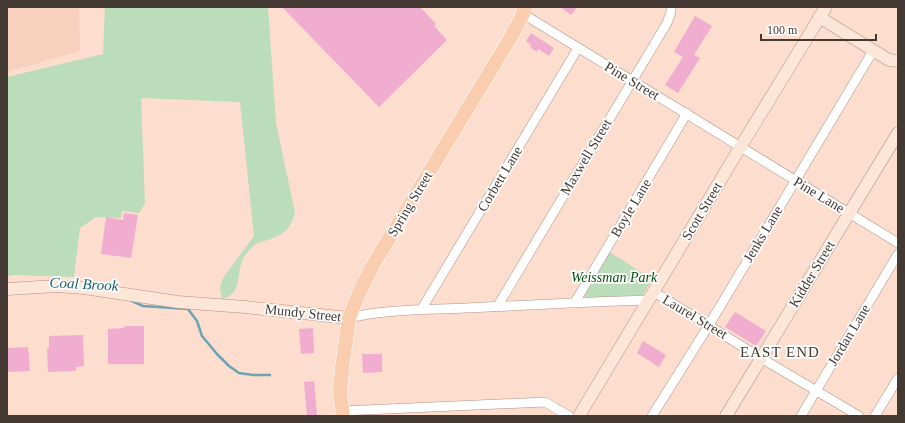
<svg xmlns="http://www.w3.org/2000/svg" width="905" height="423" viewBox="0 0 905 423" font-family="'Times New Roman',serif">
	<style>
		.built { fill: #f7d0be }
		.green { fill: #bbddb9 }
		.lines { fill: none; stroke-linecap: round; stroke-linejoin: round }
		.stream { stroke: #6ca4b3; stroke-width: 2.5 }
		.building { fill: #f1add0 }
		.street-casing { stroke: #b09386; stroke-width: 10 }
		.secondary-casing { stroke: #b09386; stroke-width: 13 }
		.primary-casing { stroke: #fff; stroke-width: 15 }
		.street { stroke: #fff; stroke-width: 9 }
		.secondary { stroke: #fde6d7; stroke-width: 12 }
		.primary { stroke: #facdaf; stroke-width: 14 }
		.labels { text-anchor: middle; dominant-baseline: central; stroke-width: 3.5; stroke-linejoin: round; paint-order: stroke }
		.street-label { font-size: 14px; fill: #443832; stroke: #fff }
		.park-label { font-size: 14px; font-style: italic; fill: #03500e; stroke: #fff }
		.water-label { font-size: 15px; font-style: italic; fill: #1a6171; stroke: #fff }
		.neighbourhood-label { font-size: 15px; letter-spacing: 1px; fill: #443832; stroke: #fff }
	</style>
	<rect width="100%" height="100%" fill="#fcddce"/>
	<path class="built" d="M7,7H79L80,51L7,72Z"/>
	<g class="green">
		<path d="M105,7H268L276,123L295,213C290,230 284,234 268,240C264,241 259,242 256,244C252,246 248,252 245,255C235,270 244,294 222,299L220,287L223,278L254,236L240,102L141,98L145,203L139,213L122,211L121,218L96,217L80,228L74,277L15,275L7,276V77L103,54Z"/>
		<path d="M608,251L652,279L643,295L585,298L587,285Z"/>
	</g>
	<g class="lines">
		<path class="stream" d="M132,301L143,306L188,309L197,321L202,336L217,354L229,366L239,373L253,375H270"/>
	</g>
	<g class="building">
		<path d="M282,7H420L436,24L434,26L447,40L379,107Z"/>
		<path d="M560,7H577L571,15Z"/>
		<path d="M695,16L712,26L694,55L700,58L678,93L665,85L683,57L674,52Z"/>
		<path d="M531,33L554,48L549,56L538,49L537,52L530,47L531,45L526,41Z"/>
		<path d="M124,213L138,215L131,258L101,254L106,217L123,220Z"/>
		<path d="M735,312L766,331L756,346L725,327Z"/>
		<path d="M125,326H144V364H108V329L124,328Z"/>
		<path d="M313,328L314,353L301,354L299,329Z"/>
		<path d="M83,335L84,366L76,367V371L48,372L47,348H49V336Z"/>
		<path d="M643,341L666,355L659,367L637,353Z"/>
		<path d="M28,347L30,371L7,372V348Z"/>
		<path d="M362,354H382V372L363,373Z"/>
		<path d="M314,381L317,416H307L304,382Z"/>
	</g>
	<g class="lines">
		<defs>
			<g id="street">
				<path d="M527,10L523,14L898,243"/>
				<path d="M654,292L761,358L859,416"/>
				<path d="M575,302L687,113"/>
				<path d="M497,307L667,23L671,12V7"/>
				<path d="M421,310L578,48"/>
				<path d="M349,318C386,309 427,310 466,308C527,305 588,302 648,300"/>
				<path d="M342,411L545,402L569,416"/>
				<path d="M652,416L709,325L873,51"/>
				<path d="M801,416L898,254"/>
				<path d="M875,416L898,378"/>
			</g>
			<g id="secondary">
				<path d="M819,17L889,60L898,61"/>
				<path d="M7,289L57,286L84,288L178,302L245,307L349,318"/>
				<path d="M579,416L741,146L826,7"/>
				<path d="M726,416L898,133"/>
			</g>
			<path id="primary" d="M343,416L340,392L342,368L349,318L359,293L373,265L512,35L523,14L525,7"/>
		</defs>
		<use href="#street" class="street-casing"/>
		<use href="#secondary" class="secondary-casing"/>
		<use href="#primary" class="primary-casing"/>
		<use href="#street" class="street"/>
		<use href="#secondary" class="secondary"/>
		<use href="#primary" class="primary"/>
	</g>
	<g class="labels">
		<g class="street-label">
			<text transform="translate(632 81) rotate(31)">Pine Street</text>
			<text transform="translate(586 157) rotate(-59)">Maxwell Street</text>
			<text transform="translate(500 179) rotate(-59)">Corbett Lane</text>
			<text transform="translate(819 195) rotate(31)">Pine Lane</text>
			<text transform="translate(410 204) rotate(-59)">Spring Street</text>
			<text transform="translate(631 208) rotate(-59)">Boyle Lane</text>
			<text transform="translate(702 211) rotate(-59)">Scott Street</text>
			<text transform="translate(763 234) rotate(-59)">Jenks Lane</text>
			<text transform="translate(812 274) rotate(-59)">Kidder Street</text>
			<text transform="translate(303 313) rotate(6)">Mundy Street</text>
			<text transform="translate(695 317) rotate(31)">Laurel Street</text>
			<text transform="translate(849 335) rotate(-59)">Jordan Lane</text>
		</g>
		<g class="park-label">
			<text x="614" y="277">Weissman Park</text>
		</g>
		<g class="water-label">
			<text transform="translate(84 284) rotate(3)">Coal Brook</text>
		</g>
		<g class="neighbourhood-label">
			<text x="780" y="352">EAST END</text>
		</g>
	</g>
	<rect width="905" height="423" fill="none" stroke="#443832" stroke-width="16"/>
	<path d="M761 34v6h115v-6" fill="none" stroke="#443832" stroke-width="2"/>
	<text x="767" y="34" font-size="12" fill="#443832" stroke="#ffffff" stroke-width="3" paint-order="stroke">100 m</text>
</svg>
